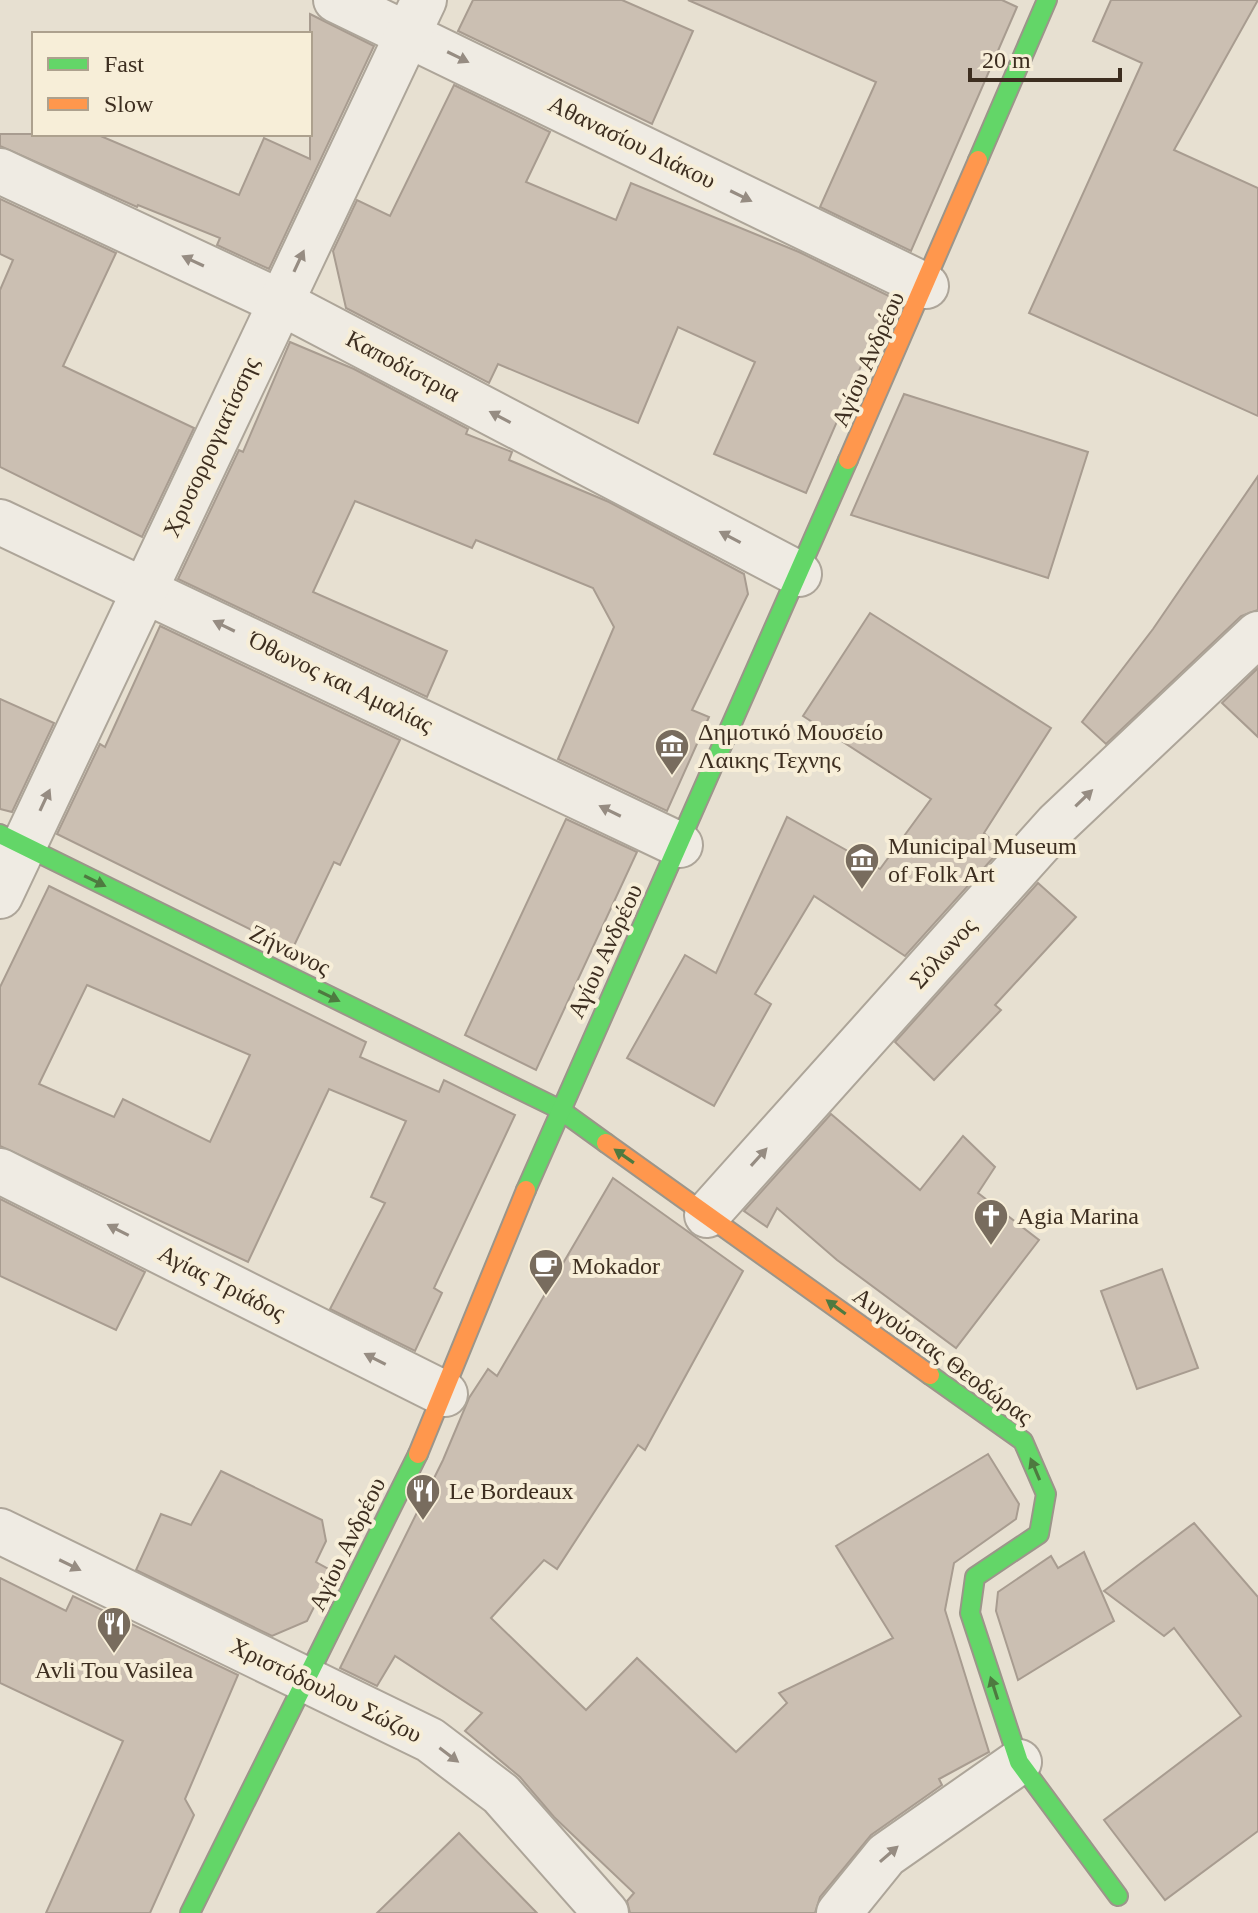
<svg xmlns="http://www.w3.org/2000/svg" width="1258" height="1913" viewBox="0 0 1258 1913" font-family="'Times New Roman',serif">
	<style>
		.building { fill: #cbbfb2; stroke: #a89c90; stroke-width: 2; fill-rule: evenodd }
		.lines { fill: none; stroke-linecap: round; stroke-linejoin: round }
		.street-casing { stroke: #ada599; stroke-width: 48 }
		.fast-casing { stroke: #9c958a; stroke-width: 22 }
		.slow-casing { stroke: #9c958a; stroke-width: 22 }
		.street { stroke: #efebe3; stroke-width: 44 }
		.fast { stroke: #63d668; stroke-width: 18 }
		.slow { stroke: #ff974d; stroke-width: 18 }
		.oneway { fill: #968c82 }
		.oneway2 { fill: #4e7a40 }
		.labels { text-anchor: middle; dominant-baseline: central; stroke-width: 8; stroke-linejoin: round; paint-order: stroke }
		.street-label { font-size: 24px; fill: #3d2e20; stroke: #f7eed8 }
		.poi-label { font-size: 24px; fill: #3d2e20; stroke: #f7eed8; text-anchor: start }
	</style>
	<rect width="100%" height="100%" fill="#e7e0d1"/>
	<g class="building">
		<path d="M473,0H622L693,31L652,124L458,31Z"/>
		<path d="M688,0H1002L1017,7L911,251L820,207L876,82Z"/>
		<path d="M1111,0H1258L1174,150L1258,188V416L1029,313L1142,63L1093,41Z"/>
		<path d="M310,14L374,46L269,269L217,245L220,238L138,205L137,207L0,146V134H96L239,195L264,138L310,159Z"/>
		<path d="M454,85L550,132L526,182L616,220L631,183L799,252L891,297L806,493L714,454L755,362L678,327L638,423L498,364L489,383L346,308L333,251L357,200L390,216Z"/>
		<path d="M0,199L116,253L63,366L194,428L142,537L0,467V290L13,260L0,254Z"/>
		<path d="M290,342L354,369L468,429L466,434L512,452L509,460L609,502L744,574L748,594L692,710L709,717L667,811L558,759L614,627L593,588L476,540L472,548L355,501L313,592L447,651L427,697L178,579L239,450L243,452Z"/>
		<path d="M904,394L1088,452L1048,578L851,515Z"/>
		<path d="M1258,476V610L1241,616L1106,744L1082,722L1153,629Z"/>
		<path d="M870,613L1051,728L984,833L1001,849L905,956L814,896L755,994L771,1004L714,1106L627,1058L685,955L716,973L787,817L880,869L931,799L803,716Z"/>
		<path d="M160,626L400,740L340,865L334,862L292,950L57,834L100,744L105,747Z"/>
		<path d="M1258,668V737L1222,703Z"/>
		<path d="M0,699L54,723L12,812L0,809Z"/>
		<path d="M566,819L637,852L536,1070L465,1035Z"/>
		<path d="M1038,883L1076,917L995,1005L1001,1010L934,1080L895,1042Z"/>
		<path d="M49,886L366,1042L360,1057L439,1092L444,1080L515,1115L434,1288L442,1293L415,1351L330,1309L385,1203L371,1197L406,1121L329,1089L248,1262L0,1146V987ZM87,985L250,1055L210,1142L123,1099L114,1117L39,1084Z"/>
		<path d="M831,1114L920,1190L963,1136L995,1167L978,1193L1039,1240L956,1348L837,1260L777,1208L767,1227L744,1211Z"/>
		<path d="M613,1178L743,1271L645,1450L638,1445L557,1569L544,1560L491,1618L586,1710L637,1658L736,1752L787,1703L779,1693L893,1638L836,1546L988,1454L1019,1504L1016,1519L954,1563L945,1610L989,1752L939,1779L942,1785L871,1835L820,1897L815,1913H630L627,1901L634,1893L554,1817L520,1777L465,1731L482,1713L395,1656L377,1686L340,1668L443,1460L469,1398L488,1369L497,1376Z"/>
		<path d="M0,1199L145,1272L116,1330L0,1276Z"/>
		<path d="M1162,1269L1198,1368L1137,1389L1101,1291Z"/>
		<path d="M221,1471L322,1520L326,1541L316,1562L332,1571L307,1621L272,1636L136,1570L161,1514L191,1525Z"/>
		<path d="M1194,1523L1258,1597V1831L1165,1900L1104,1820L1241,1716L1174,1628L1164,1636L1104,1591Z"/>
		<path d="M1084,1552L1114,1621L1018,1680L996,1611L998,1592L1051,1556L1058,1568Z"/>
		<path d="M0,1578L66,1611L73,1596L238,1675L185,1799L194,1815L150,1913H46L123,1741L0,1683Z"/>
		<path d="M459,1833L537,1913H377Z"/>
	</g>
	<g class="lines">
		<defs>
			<g id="street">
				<path d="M336,0L926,286"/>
				<path d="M0,171L280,302L799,574"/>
				<path d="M0,522L680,845"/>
				<path d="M0,896L424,0"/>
				<path d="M0,1171L445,1394"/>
				<path d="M707,1215L1057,824L1258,634"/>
				<path d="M0,1531L430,1740L501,1794L606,1913"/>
				<path d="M839,1913L886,1855L1019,1762"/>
			</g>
			<g id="fast">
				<path d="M978,160L1047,0"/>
				<path d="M0,834L559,1109L606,1143"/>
				<path d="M526,1190L848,460"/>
				<path d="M930,1375L1023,1441L1046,1494L1039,1534L975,1577L970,1613L1019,1762L1118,1896"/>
				<path d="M190,1913L418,1454"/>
			</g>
			<g id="slow">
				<path d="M848,460L978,160"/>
				<path d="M606,1143L930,1375"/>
				<path d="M418,1454L526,1190"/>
			</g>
		</defs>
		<use href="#street" class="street-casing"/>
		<use href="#fast" class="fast-casing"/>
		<use href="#slow" class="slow-casing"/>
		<use href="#street" class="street"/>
		<use href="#fast" class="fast"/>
		<use href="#slow" class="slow"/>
	</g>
	<defs><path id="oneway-solid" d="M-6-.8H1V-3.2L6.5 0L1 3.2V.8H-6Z" transform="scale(2)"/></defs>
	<g class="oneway">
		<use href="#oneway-solid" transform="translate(458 57) rotate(26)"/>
		<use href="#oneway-solid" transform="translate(741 196) rotate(26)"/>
		<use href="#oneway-solid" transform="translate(193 261) rotate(-155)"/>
		<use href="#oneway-solid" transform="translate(299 261) rotate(-65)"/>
		<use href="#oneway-solid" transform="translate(500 417) rotate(-152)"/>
		<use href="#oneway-solid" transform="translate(730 537) rotate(-152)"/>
		<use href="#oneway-solid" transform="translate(224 626) rotate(-154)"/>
		<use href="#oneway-solid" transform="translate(1084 798) rotate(-44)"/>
		<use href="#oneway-solid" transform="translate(45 800) rotate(-65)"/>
		<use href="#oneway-solid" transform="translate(610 811) rotate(-154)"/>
		<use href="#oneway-solid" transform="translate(759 1157) rotate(-48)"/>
		<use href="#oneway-solid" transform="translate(118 1230) rotate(-153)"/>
		<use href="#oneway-solid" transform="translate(375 1359) rotate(-153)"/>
		<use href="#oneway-solid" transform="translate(70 1565) rotate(26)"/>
		<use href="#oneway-solid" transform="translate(449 1755) rotate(37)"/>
		<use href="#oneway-solid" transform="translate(889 1854) rotate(-41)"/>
	</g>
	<g class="oneway2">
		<use href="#oneway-solid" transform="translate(95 881) rotate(26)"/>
		<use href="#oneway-solid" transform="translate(329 996) rotate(26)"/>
		<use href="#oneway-solid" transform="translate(624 1156) rotate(-145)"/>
		<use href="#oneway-solid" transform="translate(836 1307) rotate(-144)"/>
		<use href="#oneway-solid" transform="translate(1035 1469) rotate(-113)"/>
		<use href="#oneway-solid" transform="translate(994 1688) rotate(-108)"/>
	</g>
	<defs>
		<symbol id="museum-pin" viewBox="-11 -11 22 30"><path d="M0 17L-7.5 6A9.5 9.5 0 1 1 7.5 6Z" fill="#786c5e" stroke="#f7eed8"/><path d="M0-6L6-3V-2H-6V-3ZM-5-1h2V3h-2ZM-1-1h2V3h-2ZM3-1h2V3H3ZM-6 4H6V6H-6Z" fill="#fff"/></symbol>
		<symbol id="church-pin" viewBox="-11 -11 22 30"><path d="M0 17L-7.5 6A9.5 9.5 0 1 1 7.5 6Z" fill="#786c5e" stroke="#f7eed8"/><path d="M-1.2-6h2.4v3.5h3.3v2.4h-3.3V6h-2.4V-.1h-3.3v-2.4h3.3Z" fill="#fff"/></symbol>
		<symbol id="cafe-pin" viewBox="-11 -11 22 30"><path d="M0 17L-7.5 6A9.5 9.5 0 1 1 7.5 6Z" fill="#786c5e" stroke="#f7eed8"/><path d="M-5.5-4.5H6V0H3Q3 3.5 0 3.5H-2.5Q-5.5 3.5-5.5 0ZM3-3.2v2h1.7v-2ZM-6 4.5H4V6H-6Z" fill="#fff"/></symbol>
		<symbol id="restaurant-pin" viewBox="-11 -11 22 30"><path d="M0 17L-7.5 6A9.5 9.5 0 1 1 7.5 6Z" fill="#786c5e" stroke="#f7eed8"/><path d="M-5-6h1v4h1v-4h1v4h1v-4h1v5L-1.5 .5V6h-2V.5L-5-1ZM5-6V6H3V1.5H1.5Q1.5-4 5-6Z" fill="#fff"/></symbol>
	</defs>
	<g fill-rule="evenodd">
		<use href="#museum-pin" x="652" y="726" width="40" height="54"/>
		<use href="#museum-pin" x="842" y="840" width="40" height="54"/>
		<use href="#church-pin" x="971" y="1196" width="40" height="54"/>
		<use href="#cafe-pin" x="526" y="1246" width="40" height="54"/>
		<use href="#restaurant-pin" x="403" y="1471" width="40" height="54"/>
		<use href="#restaurant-pin" x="94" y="1604" width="40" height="54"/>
	</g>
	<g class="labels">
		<g class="street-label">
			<text transform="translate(632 142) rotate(26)">Αθανασίου Διάκου</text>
			<text transform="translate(868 359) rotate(-66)">Αγίου Ανδρέου</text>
			<text transform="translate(403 366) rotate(28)">Καποδίστρια</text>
			<text transform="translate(211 447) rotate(-65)">Χρυσορρογιατίσσης</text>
			<text transform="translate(341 682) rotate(26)">Όθωνος και Αμαλίας</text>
			<text transform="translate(290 950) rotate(26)">Ζήνωνος</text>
			<text transform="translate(605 951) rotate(-65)">Αγίου Ανδρέου</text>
			<text transform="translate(943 953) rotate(-48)">Σόλωνος</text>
			<text transform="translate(222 1283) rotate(27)">Αγίας Τριάδος</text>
			<text transform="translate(943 1356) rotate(36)">Αυγούστας Θεοδώρας</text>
			<text transform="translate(347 1544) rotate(-64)">Αγίου Ανδρέου</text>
			<text transform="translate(326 1690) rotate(26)">Χριστόδουλου Σώζου</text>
		</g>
		<g class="poi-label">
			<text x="698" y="732">Δημοτικό Μουσείο<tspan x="698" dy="28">Λαικης Τεχνης</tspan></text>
			<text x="888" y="846">Municipal Museum<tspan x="888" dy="28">of Folk Art</tspan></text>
			<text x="1017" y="1216">Agia Marina</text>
			<text x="572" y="1266">Mokador</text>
			<text x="449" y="1491">Le Bordeaux</text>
			<text x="114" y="1670" text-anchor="middle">Avli Tou Vasilea</text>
		</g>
	</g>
	<rect x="32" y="32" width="280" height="104" fill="#f7eed8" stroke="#ada18e" stroke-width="2"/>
	<rect x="48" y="58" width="40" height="12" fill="#63d668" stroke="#ada18e" stroke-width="2"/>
	<text x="104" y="72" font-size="24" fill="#3d2e20">Fast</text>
	<rect x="48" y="98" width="40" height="12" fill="#ff974d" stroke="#ada18e" stroke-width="2"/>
	<text x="104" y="112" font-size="24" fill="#3d2e20">Slow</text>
	<path d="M970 68v12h150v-12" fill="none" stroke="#3d2e20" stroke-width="4"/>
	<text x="982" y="68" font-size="24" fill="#3d2e20" stroke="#f7eed8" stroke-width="6" paint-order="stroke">20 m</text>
</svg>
